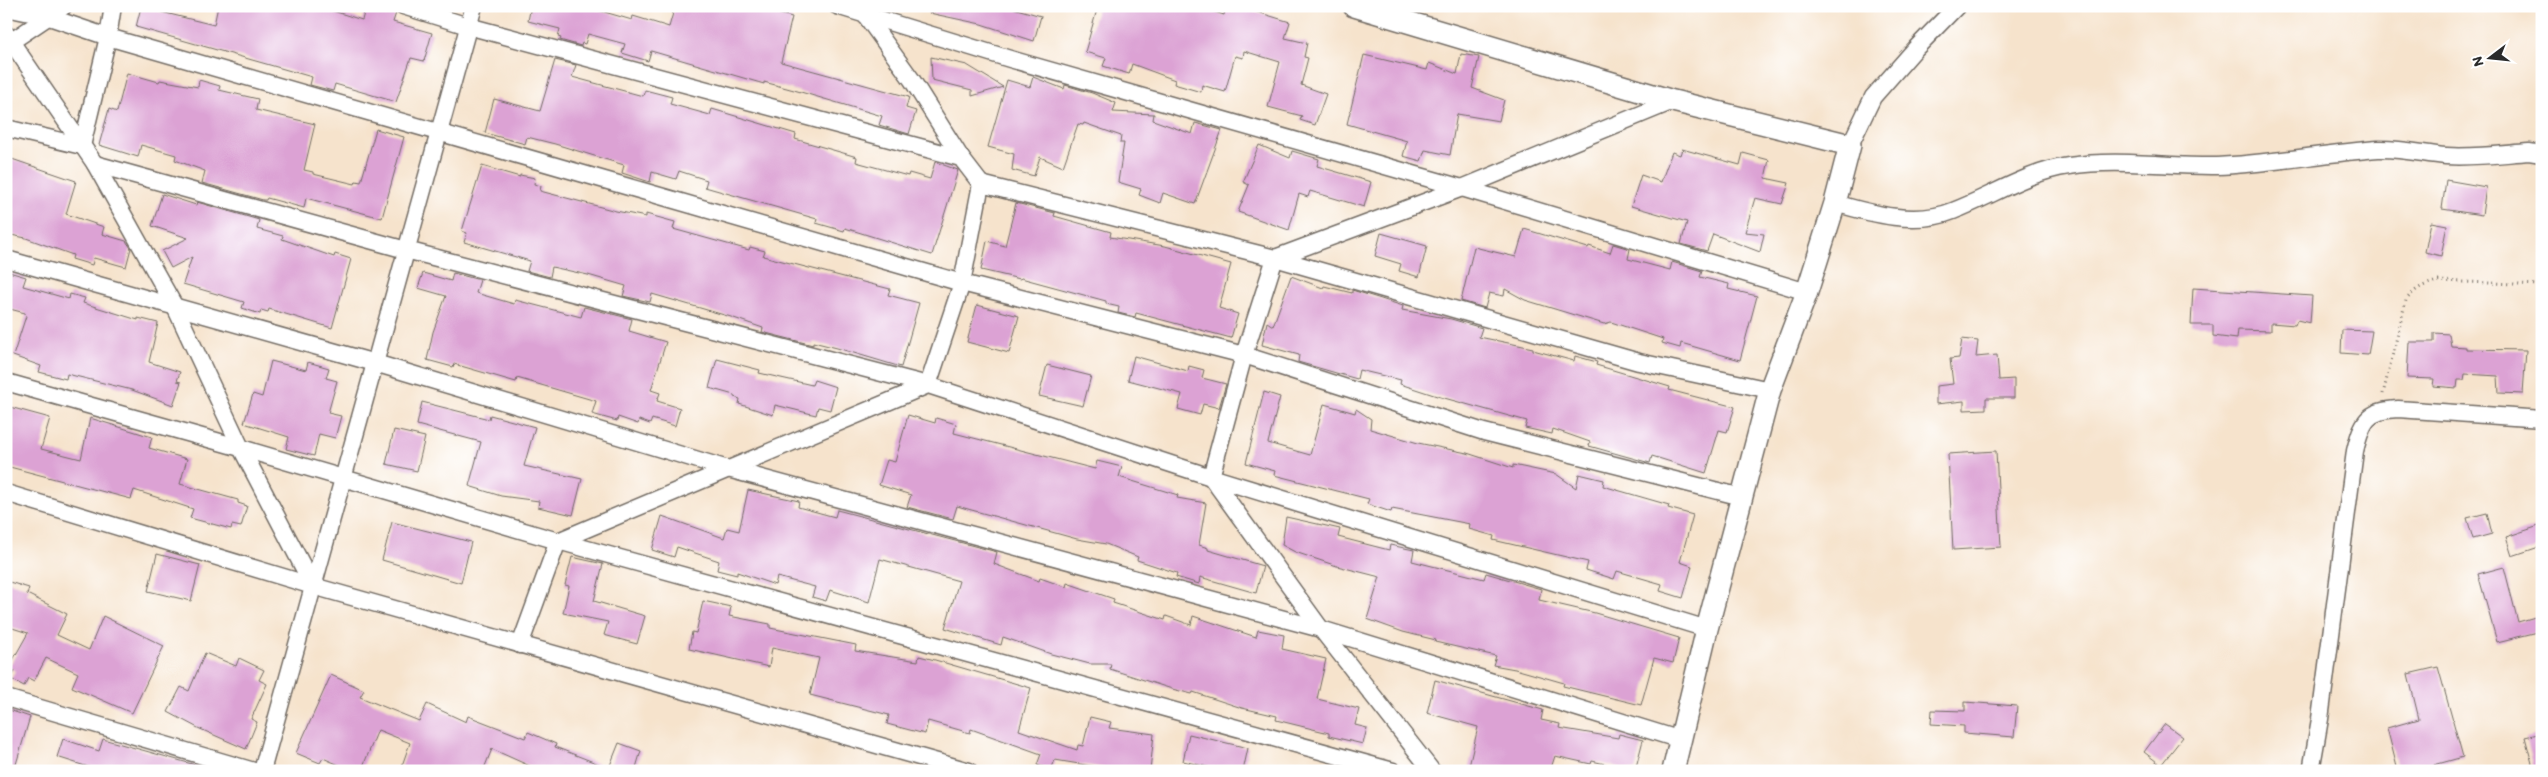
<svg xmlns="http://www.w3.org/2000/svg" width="2548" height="777" viewBox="0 0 2548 777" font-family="Itim,sans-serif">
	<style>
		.building { fill: #dca2d4 }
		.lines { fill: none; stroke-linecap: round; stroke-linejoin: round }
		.minor-casing { stroke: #726b63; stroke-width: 19 }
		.tertiary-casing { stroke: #726b63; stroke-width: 24 }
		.path { stroke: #726b63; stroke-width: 3; stroke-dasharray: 1 4; stroke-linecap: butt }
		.minor { stroke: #fff; stroke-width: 16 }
		.tertiary { stroke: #fff; stroke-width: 21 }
	</style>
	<rect width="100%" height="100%" fill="#fff"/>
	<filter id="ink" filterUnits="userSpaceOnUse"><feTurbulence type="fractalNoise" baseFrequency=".02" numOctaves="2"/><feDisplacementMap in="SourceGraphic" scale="10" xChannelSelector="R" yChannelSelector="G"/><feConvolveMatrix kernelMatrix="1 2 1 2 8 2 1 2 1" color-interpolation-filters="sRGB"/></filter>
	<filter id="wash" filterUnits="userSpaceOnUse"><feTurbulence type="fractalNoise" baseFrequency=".0096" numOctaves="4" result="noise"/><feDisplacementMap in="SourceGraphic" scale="20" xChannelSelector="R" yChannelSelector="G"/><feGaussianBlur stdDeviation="1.12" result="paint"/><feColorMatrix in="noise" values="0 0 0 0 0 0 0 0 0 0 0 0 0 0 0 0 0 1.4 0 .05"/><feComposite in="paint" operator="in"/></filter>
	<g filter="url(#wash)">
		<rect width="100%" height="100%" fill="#f6e3cc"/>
		<g id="blocks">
			<g class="building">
				<path d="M218,6H317L362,20L366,6H373L396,13L393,22L432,33L424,61L411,58L396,102L335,84L333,91L310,85L312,77L136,27L141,7L214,25Z"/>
				<path d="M531,6H595L594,9L632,20L633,16L669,27L675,6H770L769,11L792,17L781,62L909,97L906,108L916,111L909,134L879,125L882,116L794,90L764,82V84L651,51L648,61L622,53L625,44L588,34L585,44L582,43L581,46L560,40L561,38L558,37L560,29L528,21Z"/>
				<path d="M930,6H1006L1041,16L1034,41L981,24L929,13Z"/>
				<path d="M1098,6H1196L1224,15L1226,6H1255L1254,11L1290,22L1285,38L1307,43L1304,57L1308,58L1301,85L1326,94L1315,125L1300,120L1302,116L1268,107L1280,62L1244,51L1243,58L1235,56L1225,92L1202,85L1201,92L1174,84L1175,80L1132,64L1129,74L1103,66L1106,58L1085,52Z"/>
				<path d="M1461,54L1479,57L1472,88L1504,100L1499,121L1457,114L1450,155L1425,150L1421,161L1403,156L1407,141L1347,124L1364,55L1427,70L1429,63L1457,74Z"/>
				<path d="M931,57L967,65L1003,87L972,96V90L932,80Z"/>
				<path d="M555,60L576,65L572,77L643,96L645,90L672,97L670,104L710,115L712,109L796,134L795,139L857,157L856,162L908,176L909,173L930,179L935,162L958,170L932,255L845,228L844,231L816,223L817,219L705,187L707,180L679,171L676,179L652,172L650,182L622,173L624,165L555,144L527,137L525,144L485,133L494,99L540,111Z"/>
				<path d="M127,73L159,82L160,80L198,87L199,80L220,86L219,90L258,99L256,110L315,124L304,170L313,172V174L355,184L356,181L361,182L376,129L404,137L382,218L306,198L304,208L267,198L266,200H263L202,183L205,171L175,160L176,155L141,145L138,157L99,145L109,109L117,112Z"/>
				<path d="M1033,77L1064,89L1065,85L1092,93L1116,103L1113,112L1154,114L1153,120L1192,134L1195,123L1222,130L1195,204L1163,193L1160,203L1139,195L1141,189L1118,182L1124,143H1120L1121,136L1084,123L1083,125L1078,124L1063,167L1040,157L1034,176L1012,170L1014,154L988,147L1007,80L1030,87Z"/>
				<path d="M1259,145L1290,158L1292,151L1319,159L1317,166L1371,182L1364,207L1310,191L1308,197L1299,194L1289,230L1238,212L1249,185L1243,182Z"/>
				<path d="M1682,149L1740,165L1743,153L1769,160L1765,178L1789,183L1782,204L1755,198L1745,232L1764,234L1760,252L1713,234L1707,251L1681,244L1687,222L1631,206L1641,175L1661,182L1672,152L1680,155Z"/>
				<path d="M6,157L76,181L66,214L104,227L102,234L126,241L131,248L126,267L94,258L92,265L72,259L73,255L26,238L6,234Z"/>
				<path d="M482,166L520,177V175L535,178L534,184L541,186L540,191L616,211L646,217V214L675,222L673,229L749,250L750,247L765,251L763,256L890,289L888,295L919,303L901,367L837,348L813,342V345L762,332L763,328L731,317L652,294L650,302L623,296L626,286L588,275L552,267L550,277L527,271L530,261L464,242L467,233L462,231Z"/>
				<path d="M2446,180L2486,187L2482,215L2442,209Z"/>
				<path d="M162,194L196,205L197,202L259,220L257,229L283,236L282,239L334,257L335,254L351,259L332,328L269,309L268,312L261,310L260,314L242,308L244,302L183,284L192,257L171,268L162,251L188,238L152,226Z"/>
				<path d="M1016,203L1055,213L1054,216L1111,232L1110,237L1165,246L1231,264L1219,308L1238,314L1231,338L1136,313L1135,317L1118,313L1119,307L1106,304V301L1021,278L1020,279L981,270L987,241L1005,246Z"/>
				<path d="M2431,222L2447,225L2441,256L2425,252Z"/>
				<path d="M1524,229L1588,248L1589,246L1610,253L1613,244L1630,249L1628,259L1670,270L1672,262L1702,271L1700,277L1729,284L1728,289L1757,296L1740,360L1681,343L1680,348L1662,343L1663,339L1611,322L1604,324L1525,300L1505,289L1504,296L1489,293L1485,308L1461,301L1474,247L1516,257Z"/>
				<path d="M1381,233L1427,246L1419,277L1399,271L1401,264L1375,256Z"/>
				<path d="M9,272L26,277L23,286L69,299L70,294L85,298L83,303L138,320V318L158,323L149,362L180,372L177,381L181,382L173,405L132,390L67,374L66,379L39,372L41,366L13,356L26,316L25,313L6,308Z"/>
				<path d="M423,273L451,281L453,273L480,280L476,293L514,304L515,300L581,317L584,307L632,319L629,331L666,342L651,390L660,393L657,401L680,408L675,426L652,419L650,424L639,420L638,424L618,417L617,421L592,414L596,401L517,378L516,382L454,364L453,367L427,360L433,332L446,296L418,288Z"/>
				<path d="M1291,276L1323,288L1324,286L1352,293V290L1381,299L1403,306L1402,310L1451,319L1482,328L1479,337L1533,348V350L1574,361L1575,356L1597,362L1596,365L1670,387L1669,390L1735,407L1727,432L1719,430L1706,473L1652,456L1650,463L1589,446L1590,442L1553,429L1552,434L1525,428L1527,421L1437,396L1400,384L1401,380L1359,370L1357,379L1298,362L1299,355L1262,345L1267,322L1273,326Z"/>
				<path d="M2193,288L2312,296L2310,323L2297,320L2295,325L2271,323V331L2238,330L2237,339L2213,336V325H2191Z"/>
				<path d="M977,305L1019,316L1009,353L967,342Z"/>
				<path d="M2342,330L2372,331L2368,355L2341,353Z"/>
				<path d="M2434,333L2449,334L2451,346L2466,347V349L2526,350L2523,394L2499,393L2498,376L2465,374L2464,380H2458L2457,388L2433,386L2434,379L2407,378L2409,342H2434Z"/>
				<path d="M1962,339L1978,341L1976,357L1997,355L1999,380L2014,379V398H1986V409L1964,410V401L1936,404V386L1953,384L1950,359L1959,358Z"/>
				<path d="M1134,356L1188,371L1189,366L1204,370L1202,378L1226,384L1219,408L1203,404L1200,415L1178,409L1182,394L1128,380Z"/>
				<path d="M717,359L760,370L759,373L812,385L814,380L836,387L830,410L818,407L816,415L775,405L773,415L739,404L740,399L734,397V395L709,388Z"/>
				<path d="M271,361L306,370L308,362L329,368L326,378L337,381L328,413L341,416L335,438L319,434L314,456L286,449L289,437L244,423L253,394L262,397Z"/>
				<path d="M1047,365L1091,376L1083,406L1039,396Z"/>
				<path d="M1264,392L1280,397L1268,443L1310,455L1324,404L1355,413L1356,409L1371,419L1370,429L1418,443L1467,453L1513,468V465L1556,474L1576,488L1579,474L1604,480L1603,486L1669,505L1668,508L1693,515L1680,562L1692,566L1683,598L1660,591L1662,584L1617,571L1614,579L1586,570L1588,562L1493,540L1494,536L1469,529L1470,524L1392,509L1391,512L1367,504L1369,499L1274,475L1275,471L1246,463Z"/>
				<path d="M422,402L489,419L490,415L535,427L524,466L582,479L573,515L538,507L539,501L501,496L469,486L481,442L417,425Z"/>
				<path d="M6,406L50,418L41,449L81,459L90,418L152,437L149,448L187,459L180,484L238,500V503L247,506L241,527L232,525L231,529L190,518L193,509L134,490L131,499L6,466Z"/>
				<path d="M908,415L935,423L936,418L956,424L954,433L1095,469L1097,461L1122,467L1119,477L1178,495L1177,498L1206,503L1199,545L1208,548V550L1263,566L1256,593L1200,577L1199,584L1176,577L1177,573L1137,560L1138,557L1106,544L1077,539L957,506L953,519L907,507L911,495L879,485L887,460L895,462Z"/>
				<path d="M394,430L425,437L417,471L386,464Z"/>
				<path d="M1996,451L2001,547L1953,550L1948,454Z"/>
				<path d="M748,490L799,501L798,507L835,517L837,510L997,552L994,564L1039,581L1040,578L1066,587L1067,583L1114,599L1113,603L1165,620L1166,616L1191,625L1193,616L1256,637L1258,630L1284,635L1282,649L1326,659L1317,699L1359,709L1355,725L1367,728L1363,744L1329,736V733L1276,720L1277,716L1242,708L1193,692L1192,694L1172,689L1110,669L1111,664H1090L1051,654L1003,637L1001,645L945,628L959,581L880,559L869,602L830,590L826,601L812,597L815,587L777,577L775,585L737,572V575L717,570L719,561L677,547L674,557L652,550L662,516L724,538L727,528L739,531Z"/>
				<path d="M2487,513L2492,534L2473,539L2467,518Z"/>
				<path d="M1286,517L1340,529L1338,537L1389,550L1390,545L1414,550L1412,561L1484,579L1486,573L1541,589L1539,600L1595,613L1679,638L1673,663L1654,658L1641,705L1563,686L1564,683L1515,669L1493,665L1496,656L1435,642L1436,640L1403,632L1367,619L1380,577L1337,566L1295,552L1282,545Z"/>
				<path d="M392,522L471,542L461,583L382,560Z"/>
				<path d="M2542,525V546L2512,556L2506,537Z"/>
				<path d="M157,554L200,565L191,601L148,591Z"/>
				<path d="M572,557L603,564L594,601L645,616L637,644L604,635L608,622L563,613L569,586L565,585Z"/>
				<path d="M2504,567L2518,622L2542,615V631L2497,642L2478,574Z"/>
				<path d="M6,581L29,588L27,594L67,614L57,635L89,650L103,616L164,646L132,713L72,687L78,673L46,658L34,681L28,678L24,686L11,679L15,671L9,667L28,633L6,626Z"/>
				<path d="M703,601L731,607L729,616L770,624V628L856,645L855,651L918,661L919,656L935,660L1031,688L1019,730L1077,750L1078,745L1083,746L1090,717L1111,722L1109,728L1154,734L1150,771H1122L1055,760L1051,770L1037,765L1041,754L971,729L970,733L928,721L925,734L887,724L889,715L810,695L819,658L772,648L769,667L689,649L692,632L696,633Z"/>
				<path d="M205,653L236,666L239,658L264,670L259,680L267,684L251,719L257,722L246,749L198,728L168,712L181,687L189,691Z"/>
				<path d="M2438,667L2463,757L2434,765L2435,771H2398L2387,728L2419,719L2408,674Z"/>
				<path d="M331,675L364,690L360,697L419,721L427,704L466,722L468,716L525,738L528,732L556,744L555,747L609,768L619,743L641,751L635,771H541L492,749L483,771H400L410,743L378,730L361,771H353L323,758L320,763L296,753Z"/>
				<path d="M1435,680L1543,710L1541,720L1560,724L1559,728L1618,738L1619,734L1643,740L1635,771L1592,761L1591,764L1555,756L1550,771H1468L1478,727L1427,713Z"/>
				<path d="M1965,702L2017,706L2014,737L1964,733V726L1931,724L1932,710L1965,711Z"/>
				<path d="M6,709L30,717L14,771H6Z"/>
				<path d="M2165,724L2183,737L2161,765L2144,752Z"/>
				<path d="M2542,733V771H2534L2525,737Z"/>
				<path d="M1189,734L1248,748L1243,771H1224L1183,761Z"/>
				<path d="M63,739L99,751L103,739L199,766L198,771H101L57,757Z"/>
			</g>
		</g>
	</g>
	<g filter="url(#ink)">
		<use href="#blocks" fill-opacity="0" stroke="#726b63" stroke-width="1"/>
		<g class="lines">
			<defs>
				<g id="minor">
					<path d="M403,6L468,26L961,158L981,184"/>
					<path d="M837,6L1010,59L1462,188L1807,292"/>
					<path d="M6,8L49,17L108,37L962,283L1244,355L1484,432L1742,497"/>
					<path d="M863,12L912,80L961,158"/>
					<path d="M6,34L95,164L175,307L241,448L313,586"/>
					<path d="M6,45L64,6"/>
					<path d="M1673,101L1462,188L1275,258L1639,362L1770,390"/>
					<path d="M6,128L82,146"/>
					<path d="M1850,145L1873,97L1916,48L1957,6"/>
					<path d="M82,146L108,37L113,6"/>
					<path d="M95,164L406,250L928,385L1211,477L1244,355L1275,258L981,184L962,283L928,385L558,541L520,645"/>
					<path d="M1835,203C1872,214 1916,226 1953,211C1992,196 2027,172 2069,166C2118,158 2168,167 2217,166C2271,164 2324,153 2378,149C2400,148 2424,154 2446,156C2473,158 2502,154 2529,152L2542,154"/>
					<path d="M6,259L375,363L728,469L1321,629L1681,740"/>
					<path d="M6,382L241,448L558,541L1393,771"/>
					<path d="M6,493L313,586L969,771"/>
					<path d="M6,698L254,771"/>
					<path d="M262,771L474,6"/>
					<path d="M1432,771L1321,629L1211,477L1707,629"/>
					<path d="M2311,771L2320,719L2355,451C2362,422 2367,410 2398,409L2542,419"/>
				</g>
				<path id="tertiary" d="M1354,6L1673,101L1850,145L1835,203L1807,292L1770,390L1707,629L1673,771"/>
			</defs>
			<use href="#minor" class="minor-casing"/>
			<use href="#tertiary" class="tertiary-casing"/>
			<path class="path" d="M2383,394L2406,300C2416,288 2424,284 2439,281L2542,285"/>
			<use href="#minor" class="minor"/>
			<use href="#tertiary" class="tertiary"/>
		</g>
	</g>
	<rect width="2548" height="777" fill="none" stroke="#fff" stroke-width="25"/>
	<g transform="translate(2490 58) rotate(254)" stroke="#ffffff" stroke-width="4" paint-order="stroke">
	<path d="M0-4L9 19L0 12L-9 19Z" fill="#2b2b2b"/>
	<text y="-8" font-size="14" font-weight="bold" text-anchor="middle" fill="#2b2b2b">N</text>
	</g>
</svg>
